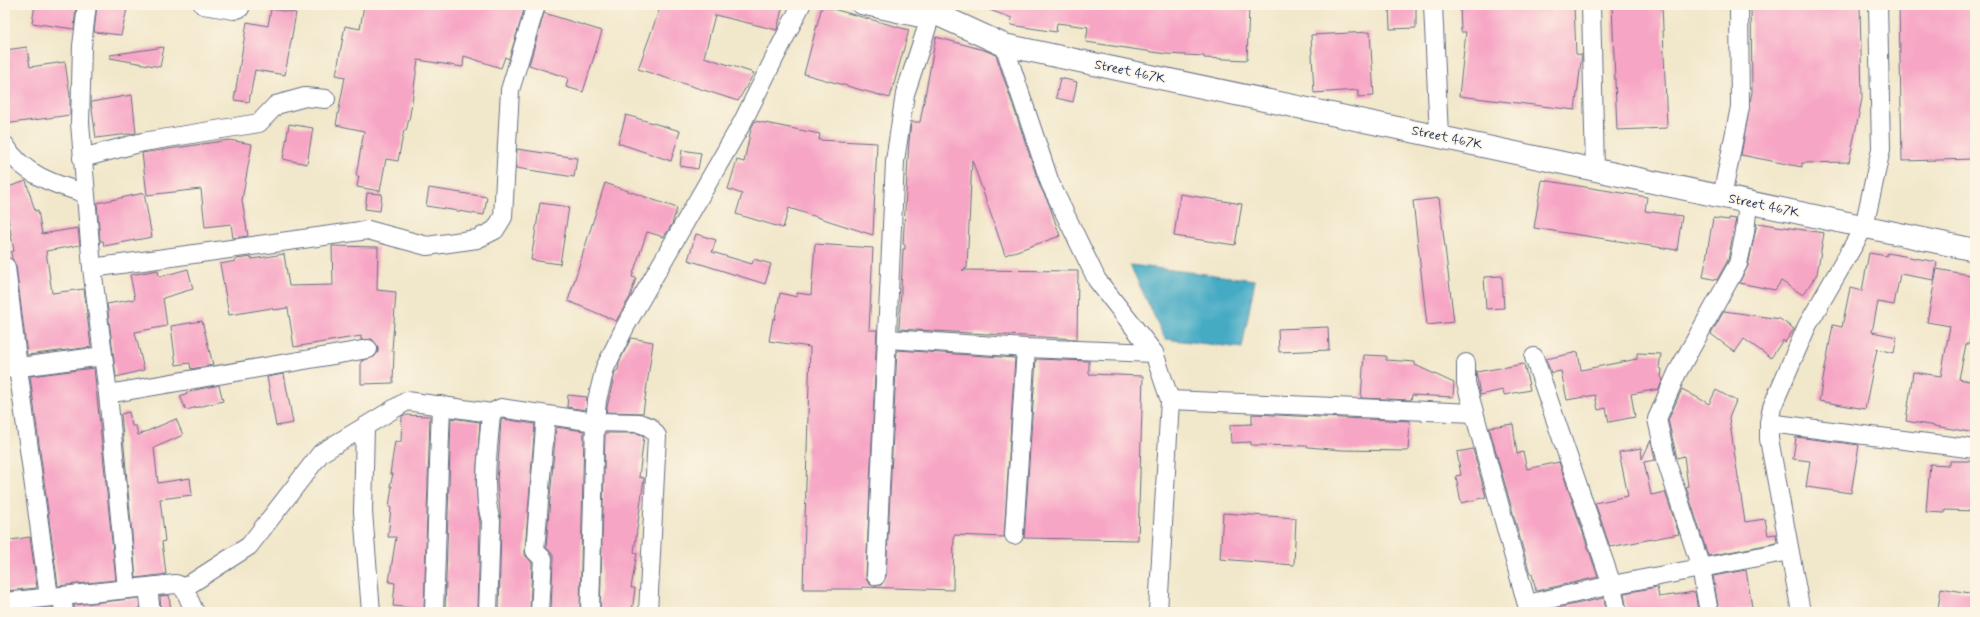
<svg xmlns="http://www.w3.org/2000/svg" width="1980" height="617" viewBox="0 0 1980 617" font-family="Mynerve,sans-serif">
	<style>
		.water { fill: #45aac4; stroke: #306c91 }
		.building { fill: #f7a5c5 }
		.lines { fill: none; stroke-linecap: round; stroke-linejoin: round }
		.minor-casing { stroke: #666f84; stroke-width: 20 }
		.tertiary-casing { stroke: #666f84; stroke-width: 24 }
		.path { stroke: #666f84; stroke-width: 2.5; stroke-dasharray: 3 3; stroke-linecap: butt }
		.minor { stroke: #fff; stroke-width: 18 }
		.tertiary { stroke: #fff; stroke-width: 22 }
		.labels { text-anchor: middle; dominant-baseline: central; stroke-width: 3; stroke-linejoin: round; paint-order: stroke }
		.street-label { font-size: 13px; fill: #1b2f5e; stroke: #fcf5e5 }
	</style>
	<rect width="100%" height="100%" fill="#fcf5e5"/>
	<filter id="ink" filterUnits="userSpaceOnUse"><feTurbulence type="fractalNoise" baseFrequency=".025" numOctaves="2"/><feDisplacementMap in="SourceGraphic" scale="8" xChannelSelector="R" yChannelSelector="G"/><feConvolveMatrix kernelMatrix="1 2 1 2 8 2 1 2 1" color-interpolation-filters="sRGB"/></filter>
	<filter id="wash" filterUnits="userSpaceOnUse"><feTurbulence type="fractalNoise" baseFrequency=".012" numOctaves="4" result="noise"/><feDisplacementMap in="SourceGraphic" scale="16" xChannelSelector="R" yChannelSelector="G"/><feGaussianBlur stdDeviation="0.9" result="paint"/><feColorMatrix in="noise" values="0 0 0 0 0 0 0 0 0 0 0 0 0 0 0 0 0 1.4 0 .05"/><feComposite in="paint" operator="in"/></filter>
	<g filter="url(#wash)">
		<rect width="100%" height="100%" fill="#f1e7ca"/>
		<path class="water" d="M1130,265L1255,280L1242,348L1165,339Z"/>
		<g id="blocks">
			<g class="building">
				<path d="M35,5H76L74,29L32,23Z"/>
				<path d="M97,5H128L121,35L94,32Z"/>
				<path d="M364,5H520L525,7L509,59L505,57L501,68L464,56L463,67L418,60L410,115L406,131L404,130L398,161L386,159L380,191L357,187L359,176H356L364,131L336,125L345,77L336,75L345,26L360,29Z"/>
				<path d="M661,5H783L777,30L715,15L704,57L754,73L738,101L638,69Z"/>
				<path d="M981,5H1249L1247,60L1204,58V56L1166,54L1086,42L1088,27L1057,23L1056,32L1011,25L1012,18L981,7Z"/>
				<path d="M1389,5H1416V28L1390,29Z"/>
				<path d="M1460,5H1574L1576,54L1582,55L1575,110L1459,96L1466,32H1461Z"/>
				<path d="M1612,5H1662L1667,128L1617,130Z"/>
				<path d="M1751,5H1860L1862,99L1849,162L1802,163V167L1741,155L1752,92Z"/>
				<path d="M1899,5H1975V159L1902,161Z"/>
				<path d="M822,6L909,30L890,98L804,74Z"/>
				<path d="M271,9L296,13L285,75L255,70L249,102L234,100L247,22L268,26Z"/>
				<path d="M544,13L602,31L583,92L566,87L568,78L529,65Z"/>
				<path d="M1370,32L1374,96L1358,97V90L1314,93L1311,35Z"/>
				<path d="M936,37L984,50L996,55L1040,186L1049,204L1060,236L1005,255L972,160L967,268L962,270L1078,271L1077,339L899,329L903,249H905V245L903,244L909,141L911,122H920Z"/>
				<path d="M27,47L30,67L65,62L70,96V115L5,124V50Z"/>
				<path d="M164,47L160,67L110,58V55Z"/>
				<path d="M1060,78L1077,82L1073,102L1056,98Z"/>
				<path d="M132,95L136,133L96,138L91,102Z"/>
				<path d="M626,115L680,131L671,161L618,143Z"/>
				<path d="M755,121L820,134L819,140L877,143L873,235L789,208L783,228L736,214L742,194L728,189L737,160L744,162L751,129Z"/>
				<path d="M289,124L313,128L307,164L283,159Z"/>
				<path d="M229,140L252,144L242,200L248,236L233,238L231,224L205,227L201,189L147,195L142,153Z"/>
				<path d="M517,149L577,158L574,177L516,168Z"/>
				<path d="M682,150L701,153L698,169L680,166Z"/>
				<path d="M1542,180L1647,197L1645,211L1682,216L1677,250L1534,228Z"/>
				<path d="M26,181L35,211L38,210L42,234L78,228L80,245L46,251L52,293L84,289L91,347L27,355L16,266L12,259L11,252L14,251L5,201V188Z"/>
				<path d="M605,183L677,208L672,224L664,237L647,232L632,277L636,278L630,297L616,321L568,301Z"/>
				<path d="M429,188L487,197L484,215L426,206Z"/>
				<path d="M144,193L152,237L104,246L103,241H100L97,203Z"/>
				<path d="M367,193L382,194L380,211L365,209Z"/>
				<path d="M1180,194L1242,204L1235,245L1174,236Z"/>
				<path d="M1439,198L1454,322L1427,325L1413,201Z"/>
				<path d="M540,203L569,207L560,264L531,260Z"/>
				<path d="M1713,218L1729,220V218L1736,219L1728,260L1717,280L1703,277Z"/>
				<path d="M1757,223L1824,233L1817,274L1803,295L1781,281L1775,290L1739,283L1748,266Z"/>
				<path d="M696,234L716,240L712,252L752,264L754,259L771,264L765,284L688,260Z"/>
				<path d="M815,244L873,248L869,330H877L866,576L867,581L871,585L876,586L881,585L886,576L897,350L1015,358L1004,537L954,535L953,590L862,587V589H803L810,347L769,341L773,319H775L780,293L797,297V293L811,295Z"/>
				<path d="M332,246L378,247L377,290L396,292L392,351H394L393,383L361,384V361L374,357L378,352V347L372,339L361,340V336L294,347L288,308L273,310L272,308L229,315L220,264L236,261V259L252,257V259L284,254L289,286L333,285Z"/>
				<path d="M1869,253L1887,256V253L1937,262L1934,280L1900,274L1894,305L1878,302L1872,332L1897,337L1894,353L1877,349L1865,409L1819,401L1833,325L1842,327L1850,288L1862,291Z"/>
				<path d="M188,269L193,289L163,298L167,326L135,332L144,370L116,377L107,304L135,299L130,275L158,270L159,277Z"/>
				<path d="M1937,269L1975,276V313L1969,344H1966L1959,379L1975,382V433L1906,421L1913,372L1941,376L1950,326L1927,322Z"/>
				<path d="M1502,276L1504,308L1486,309L1484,277Z"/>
				<path d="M1724,311L1780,319L1794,329L1785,342L1783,340L1771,358L1744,339L1735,352L1711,334Z"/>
				<path d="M202,321L213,365L191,369L190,363L176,365L171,326Z"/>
				<path d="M1328,327L1329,350L1279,352L1278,329Z"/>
				<path d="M631,338L653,342L643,413L606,412L615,372L618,370L619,362Z"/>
				<path d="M1578,352L1581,370L1637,359V353L1661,354L1659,368L1662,369L1661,377L1663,379L1659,389L1631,394L1635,417L1609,422L1606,408L1598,410L1595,395L1567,400L1561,371L1551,373L1546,359Z"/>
				<path d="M1364,355L1386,356V360L1415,362V365L1454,383L1453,397L1412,395L1411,400L1361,398Z"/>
				<path d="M1036,359L1089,361V374L1143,376L1138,540L1024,538Z"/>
				<path d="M1524,364L1530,390L1504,395L1503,390L1480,395L1476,372Z"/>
				<path d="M94,368L116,580L58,586L30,376Z"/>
				<path d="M284,374L293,423L276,426L267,377Z"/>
				<path d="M219,385L223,401L186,410L180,396L195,390Z"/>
				<path d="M1682,389L1709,404L1716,390L1736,401L1729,418L1745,522L1765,519L1768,535L1776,534L1777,543L1708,556L1686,487L1688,486L1684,456L1677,458L1668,420Z"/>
				<path d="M568,395L587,397L586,410L567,407Z"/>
				<path d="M129,412L132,426H136L138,435L176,419L183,435L154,448L158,483L190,478L192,495L160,499L165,541L162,542L166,574L136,578L121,414Z"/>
				<path d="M1252,414L1410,421L1408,451L1342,450L1308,447V446L1251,445V442L1231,443L1230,425L1252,424Z"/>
				<path d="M404,415L430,416L424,612L412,611V608L393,606L395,583L389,582L396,537H388L391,508L389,507L392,486H390L393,474H390L395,441L401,442L402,416Z"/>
				<path d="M451,418L480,422L476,482L478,510L480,522L478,612H445Z"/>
				<path d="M503,419L535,424L525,550V555L532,563L530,612H499L501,521L497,482L501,420Z"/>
				<path d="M1513,424L1517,454L1523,452L1527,469L1559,462L1598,577L1536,591L1532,574H1530L1489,427Z"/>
				<path d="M556,427L584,431L580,612H551L553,559V555L546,547Z"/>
				<path d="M605,433H637L644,436L639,477L644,478L634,552L637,553L631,588H635L632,612H600Z"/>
				<path d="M1796,437L1859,445L1851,493L1806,487L1810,461L1793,459Z"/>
				<path d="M1651,440L1655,460L1644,462L1651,495L1665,492L1679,534L1610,547L1595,503L1628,496L1619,452L1641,448L1642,459Z"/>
				<path d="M1473,449L1486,497L1461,503L1456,476L1461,475L1457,452Z"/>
				<path d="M1950,461H1975V511L1945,510V513L1926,512L1930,464L1950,465Z"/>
				<path d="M1223,513L1296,518L1294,565L1220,559Z"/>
				<path d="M30,537L37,588L5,591V541Z"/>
				<path d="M1746,570L1752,607L1738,610V612H1719L1713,576Z"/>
				<path d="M1657,587L1659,597L1695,592L1698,612H1627L1624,593Z"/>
				<path d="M1941,588L1975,594V612H1958L1938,609Z"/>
				<path d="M169,595L171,612H161L160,596Z"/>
				<path d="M139,598L140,612H74V605Z"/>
				<path d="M1604,598L1606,612H1539Z"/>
				<path d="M53,608V612H10Z"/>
			</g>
		</g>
	</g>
	<g filter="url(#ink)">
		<use href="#blocks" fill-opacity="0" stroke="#666f84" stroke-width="1"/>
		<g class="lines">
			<defs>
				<g id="minor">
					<path d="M87,5L82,46L80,123L92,268L108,394L127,589"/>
					<path d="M203,5L234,10L240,8L241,5"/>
					<path d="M861,5L920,18L932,12"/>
					<path d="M1433,5L1439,136"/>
					<path d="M1591,5L1595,170"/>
					<path d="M1004,45L1050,183L1097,280L1154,353L1170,400L1158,612"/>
					<path d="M5,145C22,174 55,185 85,193"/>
					<path d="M82,158L143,142L259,123L276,105L305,97L326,99"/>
					<path d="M1722,197L1740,107L1739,5"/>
					<path d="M6,267L18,368L49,597"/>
					<path d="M92,268L368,230L427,246L477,239L495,230L503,217L510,90L536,5"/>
					<path d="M888,339L1026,348L1154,353"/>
					<path d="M1534,357L1612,585L1617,612"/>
					<path d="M1466,363V383L1529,612"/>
					<path d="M5,369L103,356"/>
					<path d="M108,394L368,349"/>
					<path d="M1170,400L1474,413"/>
					<path d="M1769,423L1975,449"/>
					<path d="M365,427L363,512L371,612"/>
					<path d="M1014,535L1026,348"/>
					<path d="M876,576L895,161L905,94L932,12"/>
					<path d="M148,588L151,612"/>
					<path d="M184,588L249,546L321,453L407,401L491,413L501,408L595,422L639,423L650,427L657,436L648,612"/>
					<path d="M62,596L64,612"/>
					<path d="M5,602L176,584C187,586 189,603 195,612"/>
					<path d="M1527,604L1612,585L1789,551"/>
					<path d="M434,612L441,405"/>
					<path d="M488,612L491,521C481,491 489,444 491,413"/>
					<path d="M540,612L543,559L535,551L546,415"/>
					<path d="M590,612L595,422L597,400L605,368L625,327L742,123L801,5"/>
					<path d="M1709,612L1701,568L1667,463L1657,419L1677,373L1738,264L1745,232L1748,203"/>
					<path d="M1801,612L1769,439V423L1772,407L1807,326L1864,227L1881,149L1878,5"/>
				</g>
				<path id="tertiary" d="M930,5L932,12L1004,45L1975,250"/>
			</defs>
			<use href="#minor" class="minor-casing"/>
			<use href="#tertiary" class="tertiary-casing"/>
			<path class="path" d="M1495,612L1508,609"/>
			<use href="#minor" class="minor"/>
			<use href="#tertiary" class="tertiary"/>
		</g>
	</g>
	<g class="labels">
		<g class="street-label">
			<text transform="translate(1130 72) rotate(12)">Street 467K</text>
			<text transform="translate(1447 138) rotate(12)">Street 467K</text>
			<text transform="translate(1764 206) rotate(12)">Street 467K</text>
		</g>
	</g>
	<rect width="1980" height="617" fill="none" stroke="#fcf5e5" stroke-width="20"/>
</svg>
